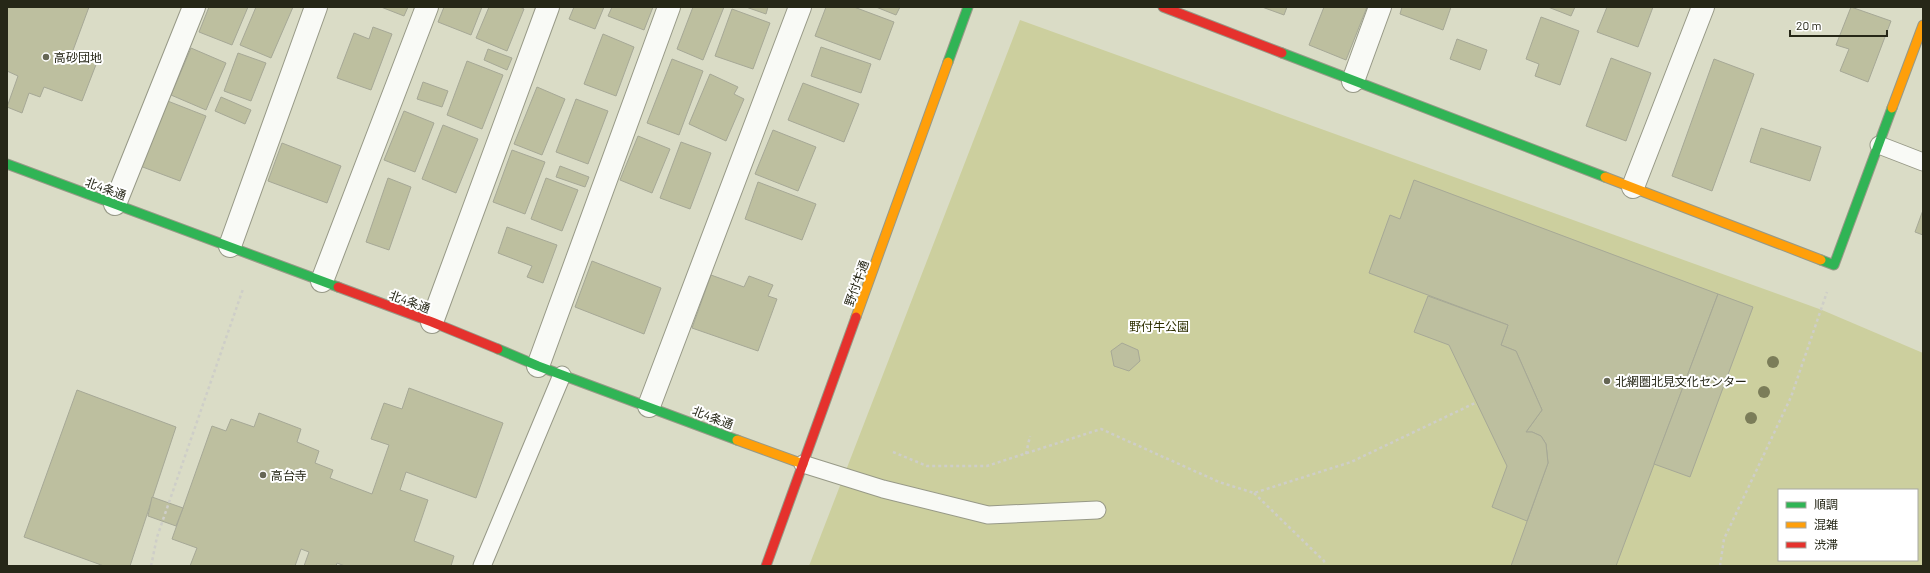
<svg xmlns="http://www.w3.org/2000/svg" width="1930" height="573" viewBox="0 0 1930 573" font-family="Barlow,'Noto Sans JP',sans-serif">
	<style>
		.green { fill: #cccf9e; fill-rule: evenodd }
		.building { fill: #bdbf9f; stroke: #a6a896 }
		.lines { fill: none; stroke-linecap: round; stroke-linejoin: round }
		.lane-casing { stroke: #979987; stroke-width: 19 }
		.street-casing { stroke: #979987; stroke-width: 24 }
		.fast-casing { stroke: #979987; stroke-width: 11 }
		.slow-casing { stroke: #979987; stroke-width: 11 }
		.jam-casing { stroke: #979987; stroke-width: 11 }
		.path { stroke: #cecec8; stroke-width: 2.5; stroke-dasharray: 3 3; stroke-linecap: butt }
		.lane { stroke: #f9faf6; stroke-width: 17 }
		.street { stroke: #f9faf6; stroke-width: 22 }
		.fast { stroke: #30b455; stroke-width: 9 }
		.slow { stroke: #ff9f0a; stroke-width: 9 }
		.jam { stroke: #e5322d; stroke-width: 9 }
		.tree { fill: #7b7d59 }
		.poi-dot { fill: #656654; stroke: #fff; stroke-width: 1.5 }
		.labels { text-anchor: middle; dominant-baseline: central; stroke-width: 4; stroke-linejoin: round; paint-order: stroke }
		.poi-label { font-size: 12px; fill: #262717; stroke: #fff; text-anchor: start }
		.street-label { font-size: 12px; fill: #262717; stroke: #fff }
		.park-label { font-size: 12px; fill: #2e2f00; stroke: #fff }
	</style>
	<rect width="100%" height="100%" fill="#dadcc6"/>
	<path class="green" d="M1020,20L1822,310L1923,353V566H809ZM1779,490H1917V560H1779Z"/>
	<g class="building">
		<path d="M7,7H89L72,53L97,62L82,101L44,87L40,97L29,93L22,113L7,107L18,76L7,71Z"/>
		<path d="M209,7H248L232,45L199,32Z"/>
		<path d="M256,7H293L271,58L240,45Z"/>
		<path d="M381,7H408L404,16Z"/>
		<path d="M444,7H482L471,35L438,22Z"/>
		<path d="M489,7H520L524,9L507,51L476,38Z"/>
		<path d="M574,7H604L595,29L569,19Z"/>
		<path d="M612,7H653L644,30L608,16Z"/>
		<path d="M693,7H724L703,60L677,49Z"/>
		<path d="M746,7H768L766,14Z"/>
		<path d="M826,7H854L894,22L880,60L815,36Z"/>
		<path d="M876,7H900L896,15Z"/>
		<path d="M1262,7H1287L1284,15Z"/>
		<path d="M1324,7H1367L1346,60L1309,45Z"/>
		<path d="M1402,7H1451L1443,30L1400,14Z"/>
		<path d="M1548,7H1575L1571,16Z"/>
		<path d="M1607,7H1653L1638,47L1597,32Z"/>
		<path d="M1851,7L1891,21L1868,82L1840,71L1849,49L1836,45Z"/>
		<path d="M732,9L770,23L753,69L715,56Z"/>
		<path d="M1541,17L1579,31L1560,85L1535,76L1539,64L1526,59Z"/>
		<path d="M373,27L392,34L371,90L337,78L354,33L369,39Z"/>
		<path d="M603,34L634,47L616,96L584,84Z"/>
		<path d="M1457,39L1487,50L1480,70L1450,59Z"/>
		<path d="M821,47L871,64L861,93L811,76Z"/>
		<path d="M191,48L226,63L206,110L171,95Z"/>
		<path d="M488,49L512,58L507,70L484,60Z"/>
		<path d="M238,53L266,63L251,101L224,91Z"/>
		<path d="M1611,58L1651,73L1626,141L1586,126Z"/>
		<path d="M672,59L703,71L679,135L647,123Z"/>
		<path d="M1714,59L1754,74L1712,191L1672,176Z"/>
		<path d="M467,61L503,75L482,129L447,115Z"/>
		<path d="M710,74L738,87L734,94L744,99L726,141L689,124Z"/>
		<path d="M423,82L448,91L442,107L417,99Z"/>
		<path d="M803,83L859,104L844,142L788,120Z"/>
		<path d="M537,87L565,99L542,155L514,144Z"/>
		<path d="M221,97L251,110L245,124L215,111Z"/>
		<path d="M576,99L608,111L588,164L556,152Z"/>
		<path d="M165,100L206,116L180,181L140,166Z"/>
		<path d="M404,111L434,123L415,172L384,160Z"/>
		<path d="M443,125L478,139L456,193L422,179Z"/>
		<path d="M1761,128L1821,147L1810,181L1750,162Z"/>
		<path d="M773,130L816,147L798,191L755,174Z"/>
		<path d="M638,136L670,149L652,193L620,180Z"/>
		<path d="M681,142L711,153L690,209L660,198Z"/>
		<path d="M282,143L341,166L327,203L268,181Z"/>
		<path d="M512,150L545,162L525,214L493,202Z"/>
		<path d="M560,166L589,177L585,187L556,177Z"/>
		<path d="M388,178L411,187L389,250L366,242Z"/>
		<path d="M546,178L578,190L562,231L531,219Z"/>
		<path d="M1414,180L1718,294L1616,566H1511L1548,463L1546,444L1541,436L1532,432H1526L1542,410L1516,351L1501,345L1508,325L1369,273L1390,215L1400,219Z"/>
		<path d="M758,182L816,204L802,240L745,219Z"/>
		<path d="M1923,210V235L1915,232Z"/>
		<path d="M507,227L557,245L543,283L527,277L532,266L498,253Z"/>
		<path d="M592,261L661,288L644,334L575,307Z"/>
		<path d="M711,275L744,287L749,276L773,285L768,296L777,299L758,351L692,328Z"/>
		<path d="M1718,294L1753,307L1690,477L1654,464Z"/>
		<path d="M1428,296L1508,325L1501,345L1516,351L1542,410L1526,432H1532L1541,436L1546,444L1548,463L1527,521L1492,507L1507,466L1449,345L1414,332Z"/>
		<path d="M1122,343L1138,350L1140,361L1129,371L1114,366L1111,351Z"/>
		<path d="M409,388L503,423L476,498L406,472L400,490L428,500L414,541L454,556L451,566H345L337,563L336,566H304L309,552L301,549L295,566H190L197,548L172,539L212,426L226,431L231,419L254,427L259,413L301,429L297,442L319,451L315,463L333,470L330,478L372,494L389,445L371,439L384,403L402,409Z"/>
		<path d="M77,390L176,427L130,566H104L24,537Z"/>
		<path d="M152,497L183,508L176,526L148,516Z"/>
	</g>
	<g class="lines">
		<defs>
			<g id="lane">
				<path d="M1879,145L1923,162"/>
				<path d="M803,464L883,489L988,515L1097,510"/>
				<path d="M482,566L562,375"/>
			</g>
			<g id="street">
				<path d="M1353,81L1380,7"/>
				<path d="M1633,187L1703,7"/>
				<path d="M115,204L194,7"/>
				<path d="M230,246L316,7"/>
				<path d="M322,281L427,7"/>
				<path d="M432,322L548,7"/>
				<path d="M538,366L669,7"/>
				<path d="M649,406L800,7"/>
			</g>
			<g id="fast">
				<path d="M1282,53L1605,177"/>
				<path d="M948,62L968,7"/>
				<path d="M7,164L338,287"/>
				<path d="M1821,260L1834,265L1892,108"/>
				<path d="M498,349L538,366L737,440"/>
			</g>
			<g id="slow">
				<path d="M1892,108L1923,25"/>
				<path d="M1605,177L1821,260"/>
				<path d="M856,317L948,62"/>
				<path d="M737,440L803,464"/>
			</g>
			<g id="jam">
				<path d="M1163,7L1282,53"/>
				<path d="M338,287L432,322L498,349"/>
				<path d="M766,566L856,317"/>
			</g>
		</defs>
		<use href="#lane" class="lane-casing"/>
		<use href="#street" class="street-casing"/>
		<use href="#fast" class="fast-casing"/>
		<use href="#slow" class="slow-casing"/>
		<use href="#jam" class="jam-casing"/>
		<g class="path">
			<path d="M893,452L927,466H987L1101,429L1219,482L1254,493L1351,462L1475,403"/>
			<path d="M1026,454L1030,436"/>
			<path d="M1254,493L1324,561L1325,566"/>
			<path d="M151,566L157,537L243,289"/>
			<path d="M1720,566L1724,539L1791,397L1827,292"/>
		</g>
		<use href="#lane" class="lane"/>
		<use href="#street" class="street"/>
		<use href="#fast" class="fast"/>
		<use href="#slow" class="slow"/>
		<use href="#jam" class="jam"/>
	</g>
	<g class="tree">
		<circle cx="1773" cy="362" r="6"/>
		<circle cx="1764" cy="392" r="6"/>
		<circle cx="1751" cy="418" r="6"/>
	</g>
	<g class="poi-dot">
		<circle cx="46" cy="57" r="4"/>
		<circle cx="1607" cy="381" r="4"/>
		<circle cx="263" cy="475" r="4"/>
	</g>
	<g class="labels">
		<g class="poi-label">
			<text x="54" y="57">高砂団地</text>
			<text x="1615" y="381">北網圏北見文化センター</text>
			<text x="271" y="475">高台寺</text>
		</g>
		<g class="street-label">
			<text transform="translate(106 188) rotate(20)">北4条通</text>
			<text transform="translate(856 283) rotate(-70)">野付牛通</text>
			<text transform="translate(410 301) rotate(20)">北4条通</text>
			<text transform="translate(713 417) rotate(21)">北4条通</text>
		</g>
		<g class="park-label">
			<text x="1159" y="326">野付牛公園</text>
		</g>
	</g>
	<rect width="1930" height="573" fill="none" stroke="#262717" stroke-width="16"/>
	<rect x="1778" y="489" width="140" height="72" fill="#ffffff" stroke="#a8a9a2"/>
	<rect x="1786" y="502" width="20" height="6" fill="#30b455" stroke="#a8a9a2"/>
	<text x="1814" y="509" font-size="12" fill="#262717">順調</text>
	<rect x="1786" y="522" width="20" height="6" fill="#ff9f0a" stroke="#a8a9a2"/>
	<text x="1814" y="529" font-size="12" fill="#262717">混雑</text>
	<rect x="1786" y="542" width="20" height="6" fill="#e5322d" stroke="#a8a9a2"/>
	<text x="1814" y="549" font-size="12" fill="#262717">渋滞</text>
	<path d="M1790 30v6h97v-6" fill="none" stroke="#262717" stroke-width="2"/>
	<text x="1796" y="30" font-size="12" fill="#262717" stroke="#ffffff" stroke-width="3" paint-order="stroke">20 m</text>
</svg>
